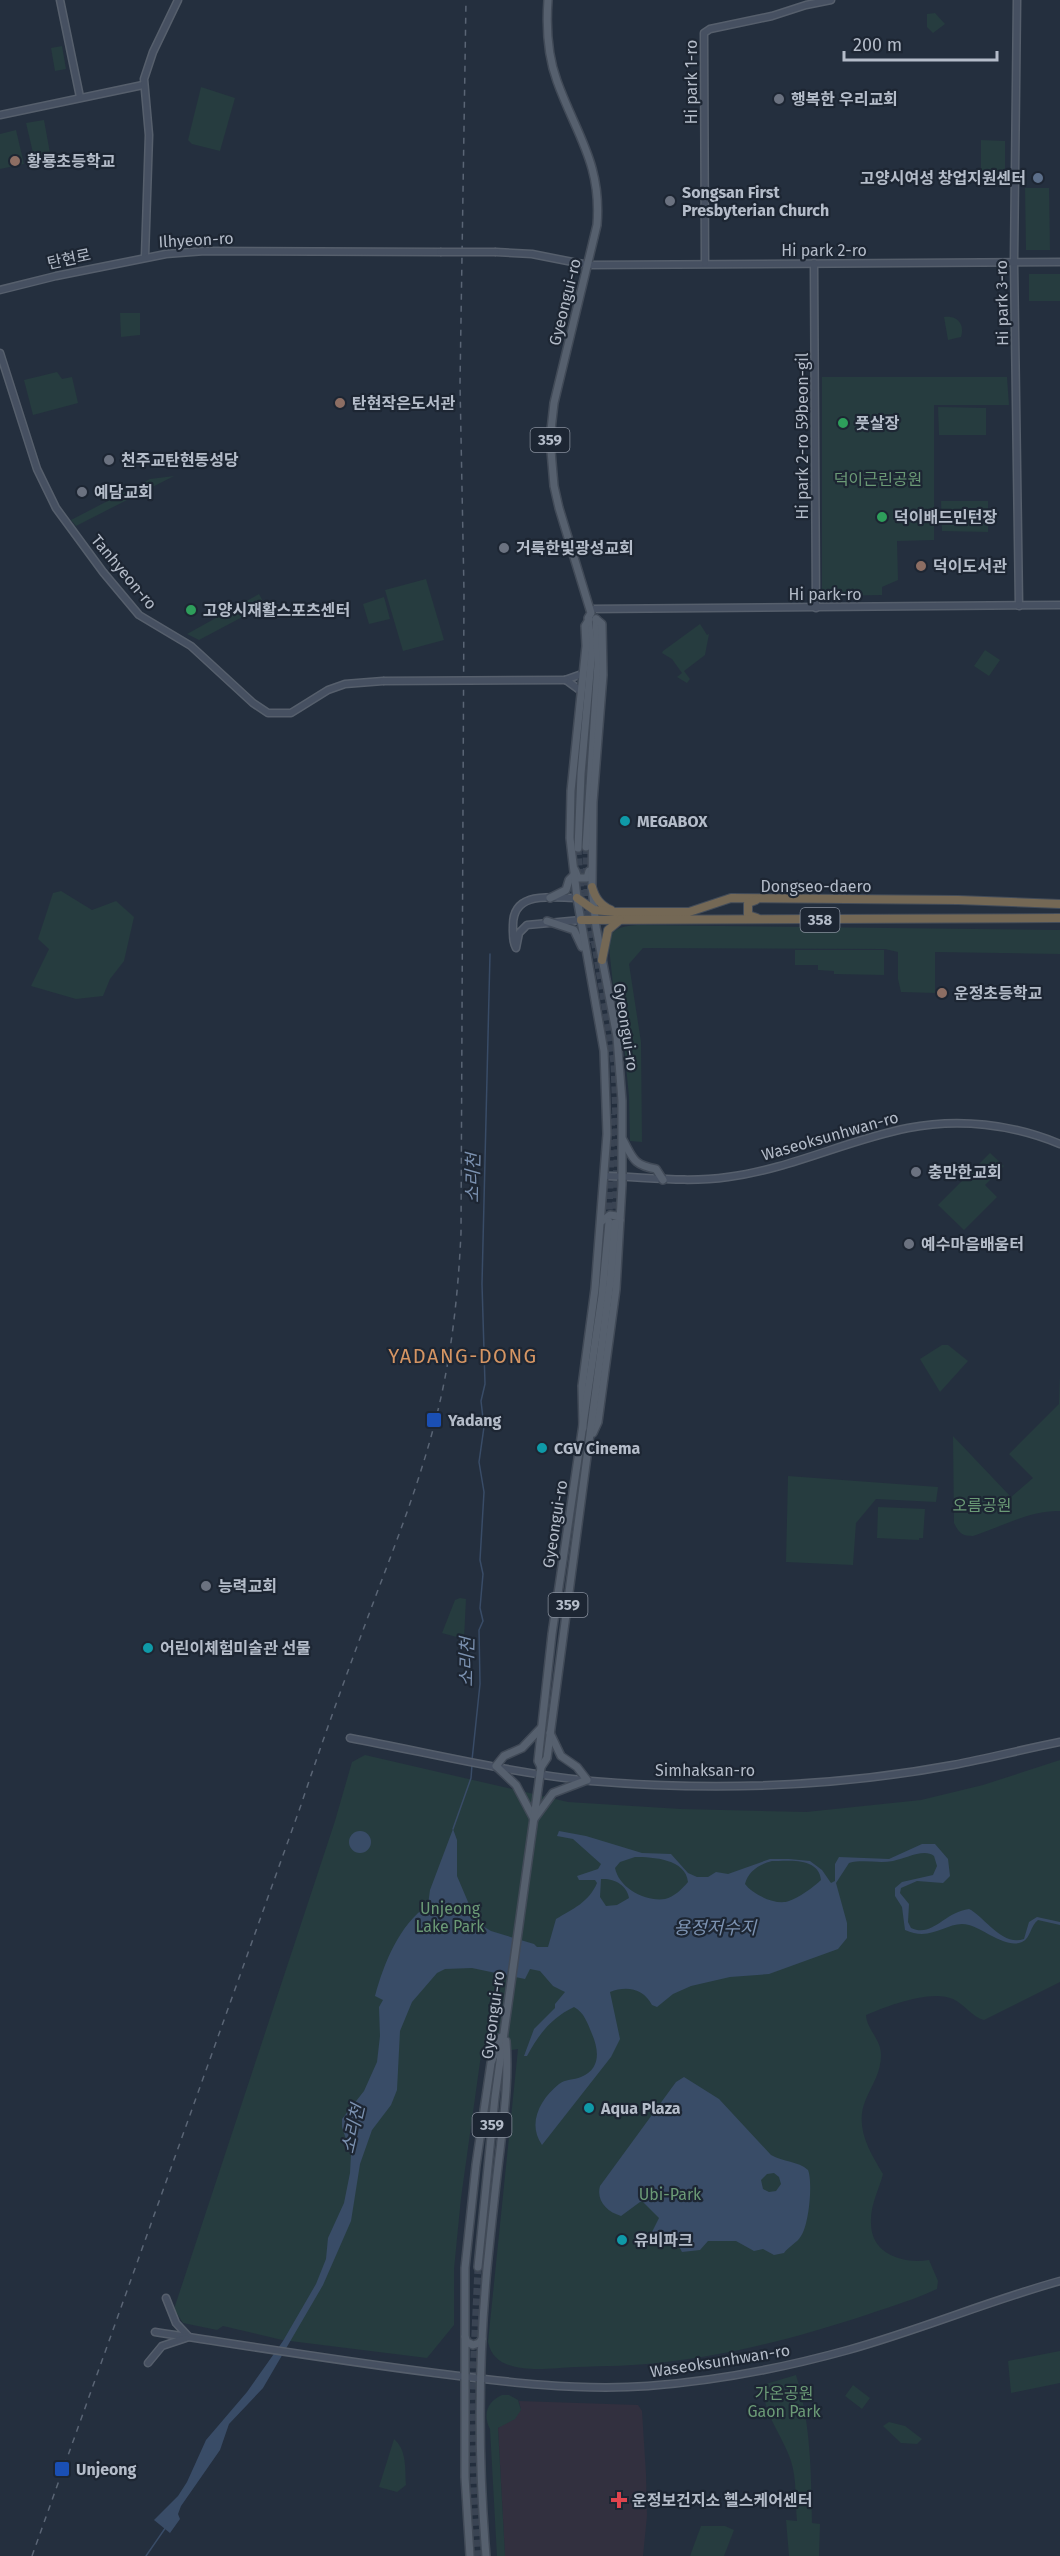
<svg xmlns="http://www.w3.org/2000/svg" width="1060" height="2556" viewBox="0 0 1060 2556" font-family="'Fira Sans','Noto Sans KR',sans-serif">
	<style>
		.medical { fill: #32303f }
		.green { fill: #263c3f }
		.water { fill: #394c67; fill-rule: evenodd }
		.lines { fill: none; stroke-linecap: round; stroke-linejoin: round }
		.stream { stroke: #394c67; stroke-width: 1.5 }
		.primary-tunnel { stroke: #3a4453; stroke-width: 7; stroke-dasharray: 7 3.5; stroke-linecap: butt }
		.secondary-casing { stroke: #565f6c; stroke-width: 9 }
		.primary-casing { stroke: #414a57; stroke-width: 10 }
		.highway-casing { stroke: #434c59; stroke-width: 10 }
		.secondary { stroke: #465061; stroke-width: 6 }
		.primary { stroke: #56606e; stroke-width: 7 }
		.highway { stroke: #746855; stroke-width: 8 }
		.rail { stroke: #5a6575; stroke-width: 1.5; stroke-dasharray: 6 6; stroke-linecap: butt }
		.secondary-bridge-casing { stroke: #565f6c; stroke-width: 9; stroke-linecap: butt }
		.secondary-bridge { stroke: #465061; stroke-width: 6 }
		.worship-dot { fill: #6b7280; stroke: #1d2633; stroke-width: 2 }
		.education-dot { fill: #8d6e63; stroke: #1d2633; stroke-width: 2 }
		.service-dot { fill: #5c6f8a; stroke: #1d2633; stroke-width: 2 }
		.leisure-dot { fill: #2e9e5b; stroke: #1d2633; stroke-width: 2 }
		.culture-dot { fill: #0f9aa8; stroke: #1d2633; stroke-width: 2 }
		.transit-dot { fill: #1a4fb4; stroke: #1d2633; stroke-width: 2 }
		.health-dot { fill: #e0444e; stroke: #1d2633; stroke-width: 2 }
		.labels { text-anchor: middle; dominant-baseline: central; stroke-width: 4.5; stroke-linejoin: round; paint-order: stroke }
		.shield { fill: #1d2633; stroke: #878f9c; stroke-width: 1.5 }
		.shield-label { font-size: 15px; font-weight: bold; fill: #b4bcc9 }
		.street-label { font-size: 16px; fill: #b4bcc9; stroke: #1d2633 }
		.poi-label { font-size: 16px; font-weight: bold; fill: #b4bcc9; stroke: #1d2633; text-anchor: start }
		.park-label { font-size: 16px; fill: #6b9a76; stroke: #1d2633 }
		.water-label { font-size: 18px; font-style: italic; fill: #7c92b1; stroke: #1d2633 }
		.quarter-label { font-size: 20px; letter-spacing: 1.5px; fill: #d59563; stroke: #1d2633 }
	</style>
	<rect width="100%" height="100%" fill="#242f3e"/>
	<path class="medical" d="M519,2401L638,2405L642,2411L646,2474L647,2516L643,2556H505L498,2428L521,2410Z"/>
	<g class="green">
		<path d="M935,13L945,24L933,33L927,27V14Z"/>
		<path d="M62,46L66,69L55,71L51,48Z"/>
		<path d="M201,87L235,98L220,151L192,144L188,140Z"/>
		<path d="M44,120L50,153L34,157L26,123Z"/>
		<path d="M16,130L24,164L0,169V134Z"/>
		<path d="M981,140L1005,141V183H981Z"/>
		<path d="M1025,188H1049L1050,250H1026Z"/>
		<rect x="1029" y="274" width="31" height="27"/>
		<path d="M120,313H140V335L121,337Z"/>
		<path d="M944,317C957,315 965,324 961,337L948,340Z"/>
		<path d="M57,372L62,379L72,377L78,403L33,415L24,380Z"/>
		<path d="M822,377H1007L1009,405H934V540L897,541L898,580L882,587V595L827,596L822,592Z"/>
		<path d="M938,407L986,408V435H939Z"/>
		<path d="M174,476L76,526L71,520L150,479Z"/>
		<path d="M941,501H988V532L942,531Z"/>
		<path d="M426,579L444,640L403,651L385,590Z"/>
		<path d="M259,594L265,605L199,640L187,634Z"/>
		<path d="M384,597L390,619L369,624L363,604Z"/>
		<path d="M700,624L707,635L709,634L705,655L684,671L690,679L687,683L677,677L682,673L672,659L662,653L663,651Z"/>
		<path d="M985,650L1000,660L989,676L974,666Z"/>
		<path d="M61,891L92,910L116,901L134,917L124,961L110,979L103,996L76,999L31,986L49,949L38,939L53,893Z"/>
		<path d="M637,925L1060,930V954L935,952V993L901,992L898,979V952L885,949L643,948L629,964L641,1042L642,1142L630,1141L629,1097L623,1034L613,985L608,938C616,927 624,926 637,925Z"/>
		<path d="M795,950H884V975L834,974V971L818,970V965H795Z"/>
		<path d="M990,1153L1004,1166L985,1185L997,1197L964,1230L938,1205Z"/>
		<path d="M942,1345H948L968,1361L940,1392L920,1359Z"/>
		<path d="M1060,1373V1511C1030,1510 1001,1527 973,1536C962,1536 959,1533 954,1523L953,1436L1011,1497L1033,1478L1009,1454L1059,1404Z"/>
		<path d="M788,1476L938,1487L936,1502L876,1499L856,1523L853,1565L786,1562Z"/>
		<path d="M878,1507L925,1509L923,1538H919V1540L877,1538Z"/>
		<path d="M460,1598L466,1599L464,1639L442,1633L455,1600Z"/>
		<path d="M365,1755L568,1802L681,1809L806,1812L921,1800L983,1785L1060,1760V1982L984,2020C972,2017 964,2004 953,1999C931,1989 887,2006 866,2015C867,2030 881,2039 881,2055C881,2072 873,2083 866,2099C854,2126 869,2151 883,2174C879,2190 870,2205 871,2223C871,2255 904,2264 929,2260L938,2281L937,2289C916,2299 892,2306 869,2314C806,2335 732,2355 666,2362C636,2366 606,2366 575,2367C548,2368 495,2378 488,2342L518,2049L481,2055L461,2198L454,2269V2325L427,2358L282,2340L223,2326L217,2330L183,2323L174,2309L335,1821L352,1762Z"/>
		<path d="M1060,2351V2383L1011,2393L1008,2361Z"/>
		<path d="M796,2375C811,2424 811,2472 812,2523L820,2524L819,2556H789L786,2520L797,2521C795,2501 797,2480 791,2461C782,2434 764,2416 763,2387L766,2384Z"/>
		<path d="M853,2385L870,2398L862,2409L845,2396Z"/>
		<path d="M502,2395H509L518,2400L521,2410L515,2419L498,2428L505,2556H497L490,2429C482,2414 488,2401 502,2395Z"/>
		<path d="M889,2422L905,2426L922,2439L917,2444L901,2443L883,2426Z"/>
		<path d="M394,2439C407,2450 405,2469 406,2485L397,2492L379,2487Z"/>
		<path d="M701,2526H725L734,2530L724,2556H690Z"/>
	</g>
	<g class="water">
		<path d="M453,1829L457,1840V1876L474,1916L481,1925L491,1931L534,1944L537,1947H548L556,1919C573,1909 589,1902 597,1883L595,1880H579L577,1876L598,1869L601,1864L573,1839L557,1836L559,1831L586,1836L642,1853L671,1854L688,1873L697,1877H708L716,1872L728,1874L770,1859H789L810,1861L822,1870L831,1883L835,1881V1864L839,1857L889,1859L922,1844H935L948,1859L950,1876L943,1883L917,1881L901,1888L900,1893L909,1904L908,1922L911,1928C933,1938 944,1912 969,1909C984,1916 1002,1947 1024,1939L1029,1922L1037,1917L1060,1922V1925L1038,1920C1030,1926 1031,1938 1022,1942C1006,1949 984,1929 969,1925C948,1919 933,1943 905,1930L902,1907L895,1896V1888L902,1882L933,1875L937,1866L934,1856C924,1848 905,1859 893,1861C878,1864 864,1859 849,1863L836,1883L847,1923V1938L838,1949L769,1974L730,1977L691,1986L673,1994L657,2007L652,2005C644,1989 627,1985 610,1992L620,2039L611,2057L542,2145C527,2124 540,2099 559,2084C565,2079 574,2080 581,2077C601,2069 599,2050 592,2034C588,2024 584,2012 574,2007C551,2018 539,2034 527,2056H524L534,2029L555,2008V2004L565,1992L553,1986L540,1971L530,1969L525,1979L472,1968L445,1969L437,1973L412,2002L400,2031L397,2090L391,2105L372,2130L360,2164L351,2221L323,2285L263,2388L229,2424L220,2450L181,2506L178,2514L180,2519L170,2533L154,2520L178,2496L187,2482L206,2440L247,2392L283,2341L316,2284L326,2259L328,2238L344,2203L350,2173L351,2154L342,2127V2119L364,2091L377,2062L380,2036L379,2007L383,2000L375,1996C384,1963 399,1925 428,1905L430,1890ZM635,1857C653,1857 686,1859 688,1882C682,1889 674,1897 665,1899C645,1902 619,1888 615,1868L620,1862ZM772,1861C788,1861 819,1857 821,1880C814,1887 798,1898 789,1901C776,1906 752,1894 745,1884C748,1871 760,1864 772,1861ZM601,1879C614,1878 627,1885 629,1898L617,1905L606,1906L600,1897Z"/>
		<circle cx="360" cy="1842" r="11"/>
		<path d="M684,2077L719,2099L771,2155C783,2162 798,2161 808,2170C813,2182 809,2225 801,2236C797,2243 789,2246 784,2253L774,2255L763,2249L754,2251L736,2241H708L700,2250L682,2252L675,2239L663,2240L651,2234L659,2218L643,2202H640L621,2216C607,2212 596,2201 600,2186L676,2082ZM774,2173L779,2177L781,2184L776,2191L769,2192L763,2189L761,2180L767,2174Z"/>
	</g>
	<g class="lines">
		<g class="stream">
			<path d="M472,1760L480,1684L479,1630L483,1621L480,1608L483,1574L480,1560L484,1492L479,1462L484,1427L481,1401L485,1384L482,1284L490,954"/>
			<path d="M453,1829L471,1778L472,1765"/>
			<path d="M146,2556L166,2527"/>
		</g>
		<g class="primary-tunnel">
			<path d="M586,847L587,896L614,1063L617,1153L615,1220"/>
			<path d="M578,848L581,893L590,943"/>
			<path d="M609,1220L612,1114"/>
			<path d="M478,2267L472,2396L474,2493L478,2556"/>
		</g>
		<defs>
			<g id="secondary">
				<path d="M60,0L80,97"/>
				<path d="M1017,0L1014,262L1019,606"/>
				<path d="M0,115L143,85"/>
				<path d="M496,252L532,254L588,265L1060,262"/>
				<path d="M145,257L149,135L144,79L153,52L178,0"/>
				<path d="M705,263L704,33L710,29L772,16L806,5L831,0"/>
				<path d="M814,263L816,608"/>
				<path d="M0,290L56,276L166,254L205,251L440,252"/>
				<path d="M0,353L37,469L56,508L103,572L139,615L191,646L253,703L268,713H291L328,690L345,684L383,681"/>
				<path d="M590,609L1060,605"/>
				<path d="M565,680L582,674"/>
				<path d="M566,680L581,691"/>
				<path d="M577,898C552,898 513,890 513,925C513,933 512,941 516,948L519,933L527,925L581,920"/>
				<path d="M605,1176C646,1177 686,1183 728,1177C790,1169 847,1140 908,1128C959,1118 1012,1124 1060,1144"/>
				<path d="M350,1738C430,1753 510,1773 591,1781C711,1791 835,1787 953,1765C989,1758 1025,1749 1060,1742"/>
				<path d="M166,2298L176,2323L189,2337"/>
				<path d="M155,2332C248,2346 341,2361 435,2373C505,2382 577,2391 648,2386C715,2381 783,2368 848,2350C920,2330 988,2301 1060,2281"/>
				<path d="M148,2363L162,2346L186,2338"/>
			</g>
			<g id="primary">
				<path d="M548,0C546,28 547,54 557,81C576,134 602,164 597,225L554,403L550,439L554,486L559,508L591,613L588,618L592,650L581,774L578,848"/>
				<path d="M586,847L598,663L596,619"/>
				<path d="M575,870L578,878H587L589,871"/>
				<path d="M550,898L566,890L569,880L574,875"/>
				<path d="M547,921L574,930L582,947"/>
				<path d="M623,1140C633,1158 633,1165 656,1169L663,1180"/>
				<path d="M602,1221L610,1215L617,1216L620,1220"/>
				<path d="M583,1428L582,1386L595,1289L607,1134L604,1051L577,898L570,838L571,791L586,646L585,626L589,620"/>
				<path d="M593,1433L598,1422L616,1289L622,1185V1101L617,1037L596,927L592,887L593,802L603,675L602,624L596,619"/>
				<path d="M541,1728L522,1748L504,1756L496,1766L516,1785L534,1819L553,1793L587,1780L577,1767L561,1756L550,1733"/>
				<path d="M541,1767L538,1761L552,1634L602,1296L609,1222"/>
				<path d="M478,2267L495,2097L538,1789L541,1767L547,1758L610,1283L615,1223"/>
				<path d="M465,2337L467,2342L473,2345L479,2343L482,2339"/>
				<path d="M470,2556L465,2477V2268L476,2165L491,2063L501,2037"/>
				<path d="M486,2556C478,2460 478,2364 487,2268C491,2229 495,2190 500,2150C504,2114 509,2078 506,2041"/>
			</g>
			<g id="highway">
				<path d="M592,887C595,898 600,905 611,910"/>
				<path d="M577,898L594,910L615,912H689L731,898L958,900L1060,904"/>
				<path d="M756,900L748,903V915L757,918"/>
				<path d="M581,920L1060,918"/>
				<path d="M602,960L608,930L620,920"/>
			</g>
		</defs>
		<use href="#secondary" class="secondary-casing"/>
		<use href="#primary" class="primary-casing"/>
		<use href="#highway" class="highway-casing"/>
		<use href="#secondary" class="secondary"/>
		<use href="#primary" class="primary"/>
		<use href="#highway" class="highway"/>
		<path class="rail" d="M32,2556L301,1805C325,1733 351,1662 378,1590C399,1535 420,1480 435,1422C451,1361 458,1297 461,1233L464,592L460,384L466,0"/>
		<defs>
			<g id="secondary-bridge">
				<path d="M440,252H496"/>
				<path d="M383,681L565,680"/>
			</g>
		</defs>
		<use href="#secondary-bridge" class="secondary-bridge-casing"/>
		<use href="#secondary-bridge" class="secondary-bridge"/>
	</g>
	<g class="worship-dot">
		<circle cx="779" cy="99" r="6"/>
		<circle cx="670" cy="201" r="6"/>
		<circle cx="109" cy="460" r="6"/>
		<circle cx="82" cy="492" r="6"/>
		<circle cx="504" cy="548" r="6"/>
		<circle cx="916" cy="1172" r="6"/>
		<circle cx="909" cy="1244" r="6"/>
		<circle cx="206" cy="1586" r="6"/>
	</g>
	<g class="education-dot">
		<circle cx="15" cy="161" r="6"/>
		<circle cx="340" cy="403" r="6"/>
		<circle cx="921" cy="566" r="6"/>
		<circle cx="942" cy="993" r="6"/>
	</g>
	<circle class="service-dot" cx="1038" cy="178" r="6"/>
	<g class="leisure-dot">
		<circle cx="843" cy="423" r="6"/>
		<circle cx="882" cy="517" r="6"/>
		<circle cx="191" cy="610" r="6"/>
	</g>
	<g class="culture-dot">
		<circle cx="625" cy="821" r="6"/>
		<circle cx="542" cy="1448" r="6"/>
		<circle cx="148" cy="1648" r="6"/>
		<circle cx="589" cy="2108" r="6"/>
		<circle cx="622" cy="2240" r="6"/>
	</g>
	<g class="transit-dot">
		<rect x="426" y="1412" width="16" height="16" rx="3"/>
		<rect x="54" y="2461" width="16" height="16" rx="3"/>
	</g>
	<path class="health-dot" d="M616 2491h6v6h6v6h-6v6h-6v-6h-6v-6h6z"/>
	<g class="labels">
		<g class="shield">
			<rect x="530.5" y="428" width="39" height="24" rx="4.5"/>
			<rect x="800.5" y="908" width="39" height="24" rx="4.5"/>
			<rect x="548.5" y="1593" width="39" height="24" rx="4.5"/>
			<rect x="472.5" y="2113" width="39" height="24" rx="4.5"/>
		</g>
		<g class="shield-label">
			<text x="550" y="440">359</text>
			<text x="820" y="920">358</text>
			<text x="568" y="1605">359</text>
			<text x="492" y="2125">359</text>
		</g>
		<g class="street-label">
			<text transform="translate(691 82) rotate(-90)">Hi park 1-ro</text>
			<text transform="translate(196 240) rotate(-3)">Ilhyeon-ro</text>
			<text x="824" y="250">Hi park 2-ro</text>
			<text transform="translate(69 259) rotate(-12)">탄현로</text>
			<text transform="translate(565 302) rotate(-76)">Gyeongui-ro</text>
			<text transform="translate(1002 303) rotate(-91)">Hi park 3-ro</text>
			<text transform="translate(802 436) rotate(-90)">Hi park 2-ro 59beon-gil</text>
			<text transform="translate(124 572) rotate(50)">Tanhyeon-ro</text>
			<text x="825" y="594">Hi park-ro</text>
			<text x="816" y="886">Dongseo-daero</text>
			<text transform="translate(626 1027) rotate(81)">Gyeongui-ro</text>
			<text transform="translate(830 1136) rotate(-16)">Waseoksunhwan-ro</text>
			<text transform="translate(555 1524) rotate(-81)">Gyeongui-ro</text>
			<text x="705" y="1770">Simhaksan-ro</text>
			<text transform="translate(493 2015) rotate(-82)">Gyeongui-ro</text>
			<text transform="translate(720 2361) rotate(-9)">Waseoksunhwan-ro</text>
		</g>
		<g class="poi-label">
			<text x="791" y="99">행복한 우리교회</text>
			<text x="27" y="161">황룡초등학교</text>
			<text x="1026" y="178" text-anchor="end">고양시여성 창업지원센터</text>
			<text x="682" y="192">Songsan First<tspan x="682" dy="18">Presbyterian Church</tspan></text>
			<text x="352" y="403">탄현작은도서관</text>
			<text x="855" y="423">풋살장</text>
			<text x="121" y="460">천주교탄현동성당</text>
			<text x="94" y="492">예담교회</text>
			<text x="894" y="517">덕이배드민턴장</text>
			<text x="516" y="548">거룩한빛광성교회</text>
			<text x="933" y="566">덕이도서관</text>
			<text x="203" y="610">고양시재활스포츠센터</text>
			<text x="637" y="821">MEGABOX</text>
			<text x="954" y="993">운정초등학교</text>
			<text x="928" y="1172">충만한교회</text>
			<text x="921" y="1244">예수마음배움터</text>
			<text x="448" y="1420">Yadang</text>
			<text x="554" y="1448">CGV Cinema</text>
			<text x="218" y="1586">능력교회</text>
			<text x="160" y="1648">어린이체험미술관 선물</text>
			<text x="601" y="2108">Aqua Plaza</text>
			<text x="634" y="2240">유비파크</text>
			<text x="76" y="2469">Unjeong</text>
			<text x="632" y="2500">운정보건지소 헬스케어센터</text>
		</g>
		<g class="park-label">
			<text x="878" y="479">덕이근린공원</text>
			<text x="982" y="1505">오름공원</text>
			<text x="450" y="1908">Unjeong<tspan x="450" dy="18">Lake Park</tspan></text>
			<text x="670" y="2194">Ubi-Park</text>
			<text x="784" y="2393">가온공원<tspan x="784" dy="18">Gaon Park</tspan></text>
		</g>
		<g class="water-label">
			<text transform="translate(473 1178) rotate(-89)">소리천</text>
			<text transform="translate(467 1662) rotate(-89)">소리천</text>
			<text x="715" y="1928">용정저수지</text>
			<text transform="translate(353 2129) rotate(-77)">소리천</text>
		</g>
		<g class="quarter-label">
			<text x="463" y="1356">YADANG-DONG</text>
		</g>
	</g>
	<path d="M844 51v9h153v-9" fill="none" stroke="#b4bcc9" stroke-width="3"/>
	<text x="853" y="51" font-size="18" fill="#b4bcc9" stroke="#1d2633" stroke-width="4.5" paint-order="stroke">200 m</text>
</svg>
